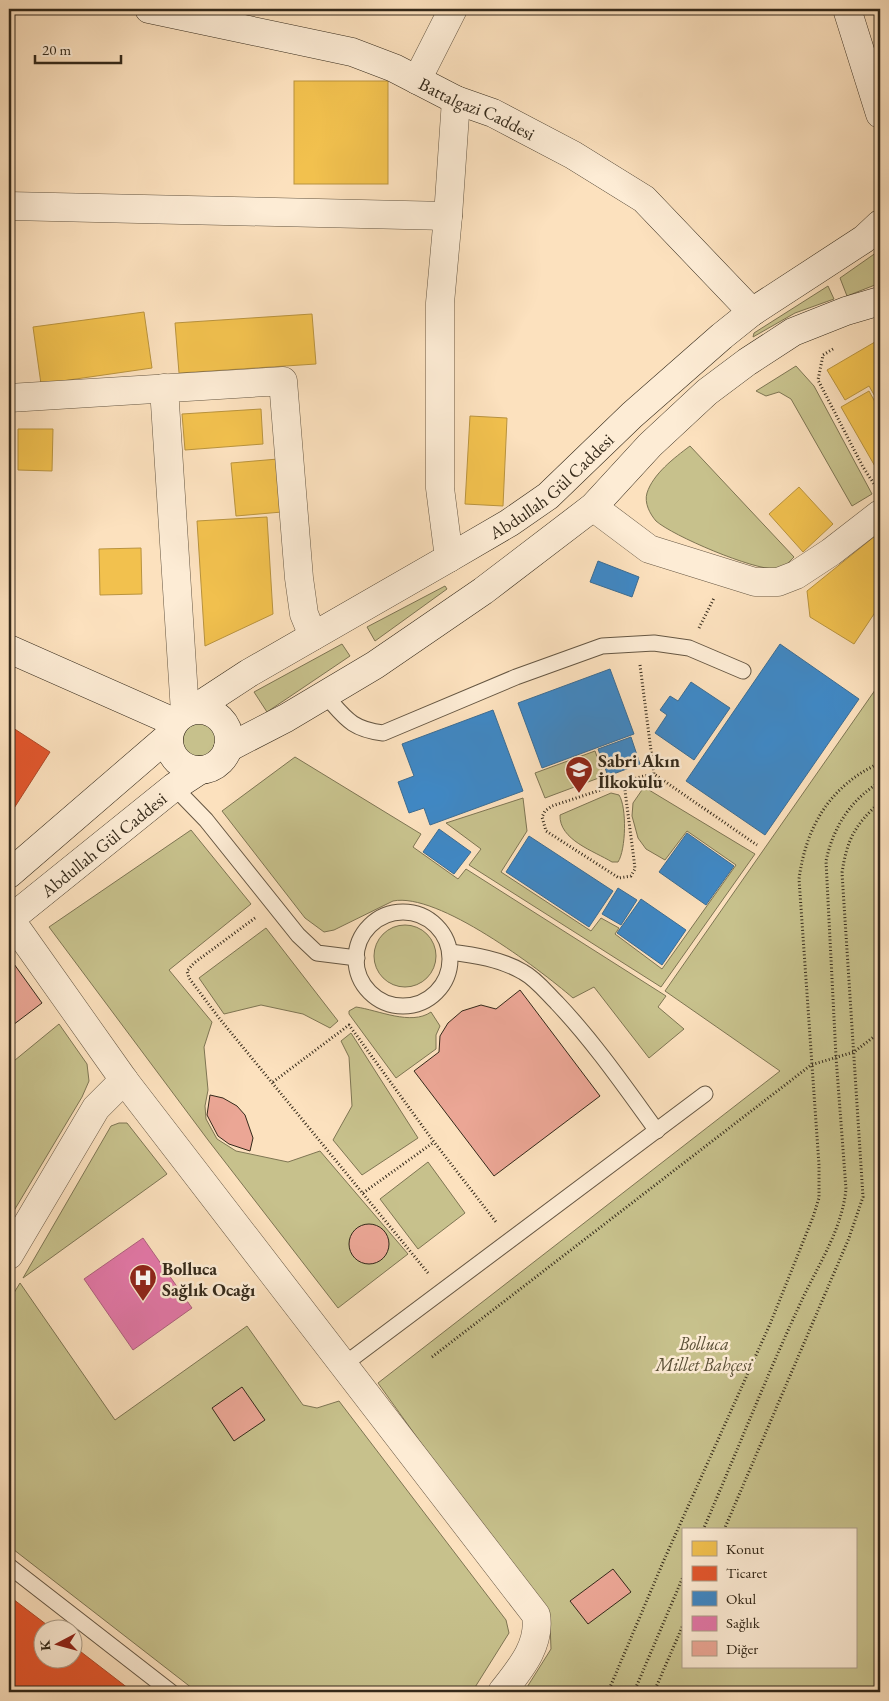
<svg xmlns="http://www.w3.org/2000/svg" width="889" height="1701" viewBox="0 0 889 1701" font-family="'EB Garamond',serif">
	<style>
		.green { fill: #c7c18c; stroke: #7e7553; fill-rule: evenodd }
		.homes { fill: #f2c14e; stroke: #b9933e }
		.shops { fill: #e4572e; stroke: #af4928 }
		.schools { fill: #3f88c5; stroke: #3c6c92 }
		.health { fill: #e377a8; stroke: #ae607d }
		.building { fill: #eba695; stroke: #34291a }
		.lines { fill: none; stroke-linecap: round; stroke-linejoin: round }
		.lane-casing { stroke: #665743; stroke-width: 17 }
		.street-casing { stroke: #665743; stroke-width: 29 }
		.secondary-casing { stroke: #34291a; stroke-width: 29 }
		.path { stroke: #34291a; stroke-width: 3; stroke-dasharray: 1 2.5; stroke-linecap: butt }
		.lane { stroke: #fdecd5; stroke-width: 15 }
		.street { stroke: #fdecd5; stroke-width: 28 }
		.secondary { stroke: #fdecd5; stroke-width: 28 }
		.labels { text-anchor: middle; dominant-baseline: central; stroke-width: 5; stroke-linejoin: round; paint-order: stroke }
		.street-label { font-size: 18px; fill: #34291a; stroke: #fdecd5 }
		.poi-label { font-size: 18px; font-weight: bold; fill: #34291a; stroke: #fdecd5; text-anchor: start }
		.park-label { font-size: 18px; font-style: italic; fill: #594f36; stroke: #fdecd5 }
	</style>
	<rect width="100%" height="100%" fill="#fce1be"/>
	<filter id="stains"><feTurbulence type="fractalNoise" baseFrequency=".004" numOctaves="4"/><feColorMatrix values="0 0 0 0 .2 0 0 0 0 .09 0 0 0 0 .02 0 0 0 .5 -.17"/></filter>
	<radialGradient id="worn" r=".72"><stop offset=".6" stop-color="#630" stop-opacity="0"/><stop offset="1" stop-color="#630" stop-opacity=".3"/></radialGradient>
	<g class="green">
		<path d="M880,250V283L847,296L840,278Z"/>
		<path d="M828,286L834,299L795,313L753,337L754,333Z"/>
		<path d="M796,366L814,386L872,494L852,506L791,399L779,392L766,396L756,391Z"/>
		<path d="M690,446L794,557C789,562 783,569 776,569C753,570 673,536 656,521C650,514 644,503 647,493C653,474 674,458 690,446Z"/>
		<path d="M445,586L447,589L375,641L367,627Z"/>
		<path d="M342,644L350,656L267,712L254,692Z"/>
		<path d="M880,683V1692H524L551,1649L550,1623L378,1383L780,1071L665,991ZM683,1530H855V1667H683Z"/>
		<circle cx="201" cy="741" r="18"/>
		<path d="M595,751L604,776L545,798L535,773Z"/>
		<path d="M295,757L421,834L413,847L458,879L466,869L666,996L658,1007L684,1029L649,1058L594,987L573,998C538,968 438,892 393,901L334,930L324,932L305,918L222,811Z"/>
		<path d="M644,787L755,854L661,987L469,865L481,849L446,823L523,798L527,831L501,872L591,931L601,918L619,928L615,934L662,969L736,865L687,831L665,860L646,849L638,838L632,816L633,803Z"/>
		<path d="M611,793L619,795C627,807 626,850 618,862H612C594,851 559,840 560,815Z"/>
		<path d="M191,830L251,904L169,970L212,1022L204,1047L208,1090L205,1106L206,1119L217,1139L236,1151L288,1162L320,1151L408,1254L338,1308L208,1140L49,927Z"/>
		<circle cx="405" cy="956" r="31"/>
		<path d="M266,928L338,1021L330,1028L303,1014L261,1005L224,1014L199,978Z"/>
		<path d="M356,1007C378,1010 411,1026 431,1012L440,1026L436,1035V1049L396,1078L349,1014V1011Z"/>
		<path d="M59,1024L87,1064L89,1081L82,1097L9,1219V1065Z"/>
		<path d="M351,1033L418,1138L362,1175L333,1140L352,1106L349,1057L341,1041Z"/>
		<path d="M119,1123H127L167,1174L23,1278L111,1126Z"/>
		<path d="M428,1162L465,1213L418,1249L380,1199Z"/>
		<path d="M20,1283L115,1420L247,1326L303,1405L317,1408L339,1401L506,1620L509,1633L472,1692H197L9,1546V1301Z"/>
	</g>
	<g class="homes">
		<rect x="294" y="81" width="94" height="103"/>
		<path d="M144,312L152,368L41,384L33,327Z"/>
		<path d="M312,314L316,364L179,373L175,323Z"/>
		<path d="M880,339V405L869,386L845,400L827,370Z"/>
		<path d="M869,391L880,411V475L841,407Z"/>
		<path d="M261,409L263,444L185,450L182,414Z"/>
		<path d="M470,416L507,418L503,506L465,504Z"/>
		<path d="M18,429H53L52,471L18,470Z"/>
		<path d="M278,459L282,512L236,516L231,463Z"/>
		<path d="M799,487L833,524L803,552L769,514Z"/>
		<path d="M267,517L273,614L205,646L197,521Z"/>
		<path d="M880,532V605L854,644L810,617L807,591Z"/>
		<path d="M141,548L142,594L100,595L99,549Z"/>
	</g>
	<g class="shops">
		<path d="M10,726L50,752L9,816V727Z"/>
		<path d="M9,1596L51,1628H42V1658H72V1645L133,1692H9Z"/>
	</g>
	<g class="schools">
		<path d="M598,561L639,577L632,597L590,582Z"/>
		<path d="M780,644L859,699L765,835L686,781Z"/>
		<path d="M610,669L634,734L542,768L518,703Z"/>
		<path d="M691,682L730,708L694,760L655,733L667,715L660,710L670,696L678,701Z"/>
		<path d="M493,710L523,791L430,825L424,808L409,813L398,782L414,776L402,744Z"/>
		<path d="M631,737L640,764L608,776L598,749Z"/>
		<path d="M439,829L471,852L454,874L423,852Z"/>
		<path d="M687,833L734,866L706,905L659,872Z"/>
		<path d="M529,836L613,891L589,927L506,872Z"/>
		<path d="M618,888L637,900L621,925L602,914Z"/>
		<path d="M641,899L686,930L662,965L617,933Z"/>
	</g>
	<path class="health" d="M143,1238L192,1308L133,1350L84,1279Z"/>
	<g class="building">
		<path d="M9,957L42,1003L9,1028Z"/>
		<path d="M520,990L600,1096L494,1176L414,1071L439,1052L440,1036L448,1023L462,1011L481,1005L496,1009Z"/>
		<path d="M210,1095L223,1098L237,1106L245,1115L253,1138L250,1151L229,1144L218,1136L207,1115Z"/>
		<circle cx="369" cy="1244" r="20"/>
		<path d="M242,1387L265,1420L234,1441L212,1408Z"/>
		<path d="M613,1569L631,1592L588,1624L570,1601Z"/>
	</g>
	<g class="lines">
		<defs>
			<g id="lane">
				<path d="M324,694C345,717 350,729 383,733L516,677L602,646L654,643L689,648L743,671"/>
				<path d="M174,787L206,820L298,935L317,953L357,958"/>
				<circle cx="403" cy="959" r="47"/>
				<path d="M450,952C474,955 501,959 523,972C536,979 546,992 557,1003C594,1042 625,1087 657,1131"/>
				<path d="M342,1366L705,1094"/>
				<path d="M9,1566L171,1692"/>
			</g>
			<g id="street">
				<path d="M417,80L453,9"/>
				<path d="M9,206L448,216"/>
				<path d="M164,388L185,712"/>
				<path d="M9,398L283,381L299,578L304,614L313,636"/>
				<path d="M593,507L649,549L755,582H778L796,575L831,552L880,514"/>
				<path d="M449,558L440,488V303L448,216L456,100"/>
				<path d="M10,919L124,1080L536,1615C541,1645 520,1669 502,1692"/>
				<path d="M9,1255L96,1108L124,1080"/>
			</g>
			<g id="secondary">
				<path id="s1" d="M149,9L352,52L394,68L456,100L493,113L573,155L644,199L752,312"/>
				<path d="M847,9L880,114"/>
				<path d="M9,649L174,722"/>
				<path id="s2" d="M194,709L249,673L449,558L509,523L548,496L632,415L722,336L752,312L864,239L880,224"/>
				<circle cx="199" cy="740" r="30"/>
				<path d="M228,748L286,718L375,665L483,591L593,507L650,445L707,392L747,362L793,332L846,311L880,301"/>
				<path d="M9,874L169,736"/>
				<path id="s3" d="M9,920L174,787L200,770"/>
			</g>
		</defs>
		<use href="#lane" class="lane-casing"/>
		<use href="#street" class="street-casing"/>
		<use href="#secondary" class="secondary-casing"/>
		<g class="path">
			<path d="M833,349L823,355L818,380L863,467L876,487"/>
			<path d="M699,628L714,598"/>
			<path d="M640,665L654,774"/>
			<path d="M624,783L634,860L635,869L631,876L619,878L546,831L542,817L545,811L552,806L640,777L654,774L757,845"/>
			<path d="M255,918L194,963L187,971L189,978L219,1018L428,1273"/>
			<path d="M273,1082L349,1025L434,1142L496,1222"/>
			<path d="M363,1193L434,1142"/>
			<path d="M432,1357L811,1065L854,1052L880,1032"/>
			<path d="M703,1530C736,1454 766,1377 801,1302C818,1265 842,1230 846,1189L836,1057L826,861C833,828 850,800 880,782"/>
			<path d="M724,1530L849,1238L863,1197L842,873C847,839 855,825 880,802"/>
			<path d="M608,1692L664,1560L770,1324L813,1217L819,1198V1165L799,879C806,827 830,785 880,763"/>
			<path d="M634,1692L683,1577"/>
			<path d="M654,1692L683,1625"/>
		</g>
		<use href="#lane" class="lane"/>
		<use href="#street" class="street"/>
		<use href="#secondary" class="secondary"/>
	</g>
	<defs>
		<symbol id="school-pin" viewBox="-11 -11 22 30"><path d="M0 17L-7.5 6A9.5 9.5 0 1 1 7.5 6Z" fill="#8f2418" stroke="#fdecd5"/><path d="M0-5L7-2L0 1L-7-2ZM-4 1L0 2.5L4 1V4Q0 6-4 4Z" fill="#fff"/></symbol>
		<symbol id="hospital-pin" viewBox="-11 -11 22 30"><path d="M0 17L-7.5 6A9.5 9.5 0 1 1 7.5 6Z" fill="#8f2418" stroke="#fdecd5"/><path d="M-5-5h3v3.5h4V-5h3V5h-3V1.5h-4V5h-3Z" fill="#fff"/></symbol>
	</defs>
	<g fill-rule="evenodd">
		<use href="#school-pin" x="563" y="754" width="32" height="43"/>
		<use href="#hospital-pin" x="127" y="1262" width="32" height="43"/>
	</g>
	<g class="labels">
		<g class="street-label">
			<text stroke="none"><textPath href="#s1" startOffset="345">Battalgazi Caddesi</textPath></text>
			<text stroke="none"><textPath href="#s2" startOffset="422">Abdullah Gül Caddesi</textPath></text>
			<text stroke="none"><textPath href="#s3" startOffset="121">Abdullah Gül Caddesi</textPath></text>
		</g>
		<g class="poi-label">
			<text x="598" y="760">Sabri Akın<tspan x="598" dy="21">İlkokulu</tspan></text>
			<text x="162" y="1268">Bolluca<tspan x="162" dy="21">Sağlık Ocağı</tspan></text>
		</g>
		<g class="park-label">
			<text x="704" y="1343">Bolluca<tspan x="704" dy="21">Millet Bahçesi</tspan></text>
		</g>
	</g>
	<rect width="889" height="1701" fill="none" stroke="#fce1be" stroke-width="30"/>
	<rect x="10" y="10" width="869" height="1681" fill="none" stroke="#34291a" stroke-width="2.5"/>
	<rect x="15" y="15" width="859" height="1671" fill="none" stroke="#34291a"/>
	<rect x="682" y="1528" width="175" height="140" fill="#fdecd5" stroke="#ad9e8a"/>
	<rect x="692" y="1541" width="25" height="15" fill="#f2c14e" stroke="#ad9e8a"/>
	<text x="726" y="1554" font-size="15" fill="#34291a">Konut</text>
	<rect x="692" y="1566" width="25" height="15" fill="#e4572e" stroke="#ad9e8a"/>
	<text x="726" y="1578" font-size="15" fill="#34291a">Ticaret</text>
	<rect x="692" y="1591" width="25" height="15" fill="#3f88c5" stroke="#ad9e8a"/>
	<text x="726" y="1604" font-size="15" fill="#34291a">Okul</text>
	<rect x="692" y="1616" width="25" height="15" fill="#e377a8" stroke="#ad9e8a"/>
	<text x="726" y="1628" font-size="15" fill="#34291a">Sağlık</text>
	<rect x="692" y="1641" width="25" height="15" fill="#eba695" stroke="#ad9e8a"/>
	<text x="726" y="1654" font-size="15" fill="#34291a">Diğer</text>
	<g transform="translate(58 1644) rotate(264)"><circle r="24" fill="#fdecd5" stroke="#ad9e8a"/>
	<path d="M0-4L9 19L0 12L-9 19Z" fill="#8f2418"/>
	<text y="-8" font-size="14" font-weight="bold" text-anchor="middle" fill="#34291a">K</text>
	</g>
	<path d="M35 55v8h86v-8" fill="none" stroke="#34291a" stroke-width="2.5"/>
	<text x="42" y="55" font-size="15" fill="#34291a" stroke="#fdecd5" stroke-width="4" paint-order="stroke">20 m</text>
	<rect width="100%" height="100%" filter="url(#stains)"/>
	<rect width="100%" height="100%" fill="url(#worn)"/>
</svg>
